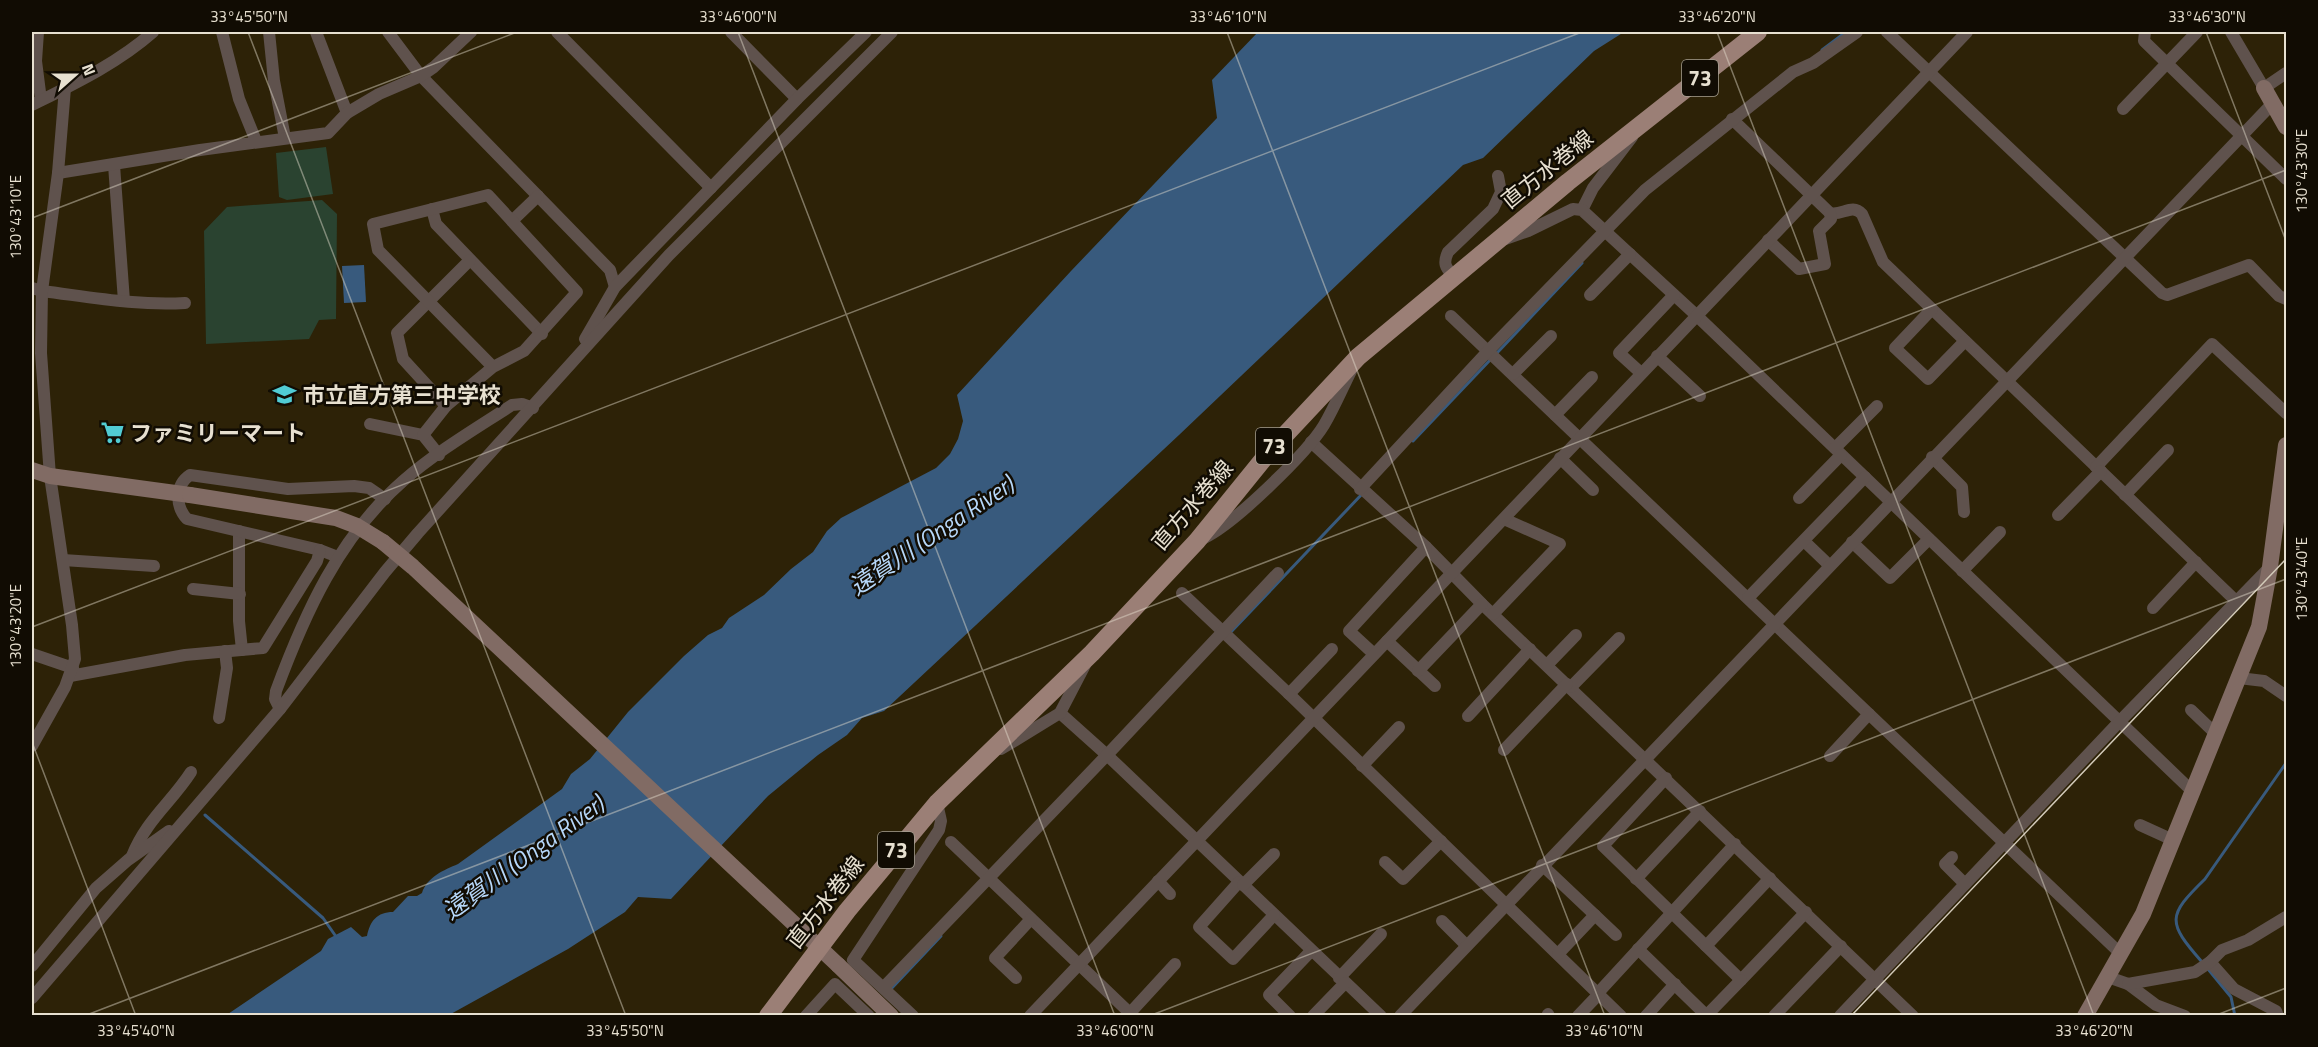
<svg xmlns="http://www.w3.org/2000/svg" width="2318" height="1047" viewBox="0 0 2318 1047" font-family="'Titillium Web','Noto Sans JP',sans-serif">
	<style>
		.green { fill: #2a4330 }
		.water { fill: #385a7d }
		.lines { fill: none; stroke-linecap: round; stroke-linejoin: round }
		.stream { stroke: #385a7d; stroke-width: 3 }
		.street { stroke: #5f524d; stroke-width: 12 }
		.secondary { stroke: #816b64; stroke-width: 16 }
		.primary { stroke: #9b7f76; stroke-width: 18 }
		.tram { stroke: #d2cab9; stroke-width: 1.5 }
		.secondary-bridge { stroke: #816b64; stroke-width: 16 }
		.ticks { fill: none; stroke: #e7e0d0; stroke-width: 1.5; stroke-opacity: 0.45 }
		.labels { text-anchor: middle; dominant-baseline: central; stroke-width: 5; stroke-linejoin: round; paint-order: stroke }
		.shield { fill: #110c03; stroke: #a7a092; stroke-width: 1.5 }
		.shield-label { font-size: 21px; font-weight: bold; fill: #e7e0d0 }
		.street-label { font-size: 22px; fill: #e7e0d0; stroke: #110c03 }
		.poi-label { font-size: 22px; font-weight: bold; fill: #e7e0d0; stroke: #110c03; text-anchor: start }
		.water-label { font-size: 24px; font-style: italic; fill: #b6d7f9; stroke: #110c03 }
		.neatline { fill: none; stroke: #e7e0d0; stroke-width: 2 }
		.ticks-label { font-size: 15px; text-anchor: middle; fill: #e7e0d0 }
	</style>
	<rect width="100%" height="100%" fill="#2d2207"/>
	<g class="green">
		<path d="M326,147L333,194L287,200L279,197L276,153Z"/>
		<path d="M322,200L337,214L336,319L319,320L309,339L206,344L204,231L227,207Z"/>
	</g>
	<g class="water">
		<path d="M1258,32H1624L1594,51L1483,158L1463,165L1179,435L884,711L862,718L847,735L818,755L768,796L671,899L638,897L625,912L568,949L449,1015L225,1016L321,951L328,939L351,927L362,937L367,936C370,921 377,912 393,912L408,896H417L422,893C427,877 444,870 458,864L562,789L571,774L590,759L628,712L684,656L708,635L722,628L729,618L764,595L791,569L813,552L827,531L841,518L936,468L950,454L958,439L963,421L957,395L1071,271L1217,118L1212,80Z"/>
		<path d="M364,265L366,302L344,303L342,266Z"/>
	</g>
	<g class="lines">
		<g class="stream">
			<path d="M1822,50L1846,32"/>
			<path d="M1496,354L1582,263"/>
			<path d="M1413,441L1491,359"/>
			<path d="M1229,634L1363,493"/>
			<path d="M205,815L323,918L337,938"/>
			<path d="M2202,962C2167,922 2167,916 2205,879L2286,763"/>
			<path d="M2208,969L2231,997L2235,1016"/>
			<path d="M890,990L941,936"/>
		</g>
		<g class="street">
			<path d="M38,32L36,61L41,100"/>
			<path d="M222,32L239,99L256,141"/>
			<path d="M269,32L274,81L285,138"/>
			<path d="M316,32L347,113"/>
			<path d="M388,32L421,76L610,270L615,287"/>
			<path d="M557,32L711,188"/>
			<path d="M731,32L797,99"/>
			<path d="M1887,32L2162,293L2167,295L2249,265L2279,296L2286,299"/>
			<path d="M2145,32L2144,41L2286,179"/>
			<path d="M2231,32L2264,88L2286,73"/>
			<path d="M32,105C74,84 118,63 153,32"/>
			<path d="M2123,109L2197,32"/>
			<path d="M1732,119L1830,213C1842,216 1852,203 1862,214L1883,262L2236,601"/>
			<path d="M114,165L124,301"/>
			<path d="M58,173L200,150L328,133L347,113L379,94L421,76L434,67L471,32"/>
			<path d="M432,209L436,224L542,334"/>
			<path d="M1582,210L1593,188L1632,137"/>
			<path d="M512,221L538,196"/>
			<path d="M1505,239L1528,231L1573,209L1582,210L1696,315L2192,791"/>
			<path d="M1768,240L1799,269L1825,264L1819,231L1831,219L1830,213"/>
			<path d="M1453,276C1445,267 1443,263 1448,252L1493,209L1501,192L1498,176"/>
			<path d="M32,288L42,291C90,297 138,306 185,303"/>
			<path d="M1590,295L1630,254"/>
			<path d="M1932,309L1895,348L1928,379L1965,341"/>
			<path d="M1451,316L2121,954"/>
			<path d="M585,339L615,287L797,99L866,32"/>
			<path d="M1657,356L1700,396"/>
			<path d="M1641,373L1619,353L1674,295"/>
			<path d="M1513,374L1551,336"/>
			<path d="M446,406L403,359L397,333L470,260"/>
			<path d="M1555,415L1592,377"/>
			<path d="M370,424L423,435L439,455"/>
			<path d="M423,435L446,406L493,367L524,351L577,292L488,195L373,224L378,250L493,367"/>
			<path d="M1311,442L1426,547L1482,604L1913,1016"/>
			<path d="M1835,448L1877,406"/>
			<path d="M1932,457L1962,487L1964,512"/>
			<path d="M1560,458L1593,490"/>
			<path d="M2096,467L2212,344L2286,413"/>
			<path d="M1360,489L1488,351L1645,190L1793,72L1813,63L1857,32"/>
			<path d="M2125,495L2168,450"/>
			<path d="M1799,498L1841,455"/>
			<path d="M2058,515L2101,471"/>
			<path d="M239,531V621L242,650"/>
			<path d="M1204,538C1234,524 1307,453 1324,425C1334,408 1342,389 1351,371"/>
			<path d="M1804,541L1829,565"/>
			<path d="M1852,542L1890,578L1929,539"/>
			<path d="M338,557L320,550L187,519C175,506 175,485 190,475L288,489L354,486L369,488L385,499"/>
			<path d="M63,560L154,566"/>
			<path d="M1962,571L2000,532"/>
			<path d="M193,589L240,594"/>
			<path d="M1182,593L1289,694L1621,1016"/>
			<path d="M1748,598L1865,477"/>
			<path d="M2153,608L2196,562"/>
			<path d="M1493,614L1560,544L1504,519"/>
			<path d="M1387,641L1435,686"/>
			<path d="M32,654L73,668"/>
			<path d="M1374,654L1349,631L1426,547"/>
			<path d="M1547,665L1576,635"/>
			<path d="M1418,671L1482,604"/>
			<path d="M70,676L185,655L263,648L317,561L320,550"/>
			<path d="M2239,678L2264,681L2286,696"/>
			<path d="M1571,687L1619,638"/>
			<path d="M1289,694L1332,649"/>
			<path d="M280,709L275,699L276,691C305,613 339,537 403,481C436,452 475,429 512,405L522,404L533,408"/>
			<path d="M2191,710L2216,734"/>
			<path d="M1060,713L1108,756L1381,1016"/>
			<path d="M1468,716L1530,649"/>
			<path d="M219,718L227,668L225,651"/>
			<path d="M32,746L65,687L75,659L72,625L50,476L41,353L42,291L58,173L65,88"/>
			<path d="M1001,749L1060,713L1085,665"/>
			<path d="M1504,750L1567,684"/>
			<path d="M1830,756L1869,714"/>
			<path d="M1362,766L1399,727"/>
			<path d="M1666,778L1603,846L1741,980L1806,912"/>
			<path d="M2140,825L2173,840"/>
			<path d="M951,842L1133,1016"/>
			<path d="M132,856C147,819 171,803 191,772"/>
			<path d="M1952,857L1945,864L1965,884"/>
			<path d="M1385,862L1403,879L1441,841"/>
			<path d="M1542,865L1616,935"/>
			<path d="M1636,879L1700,811"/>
			<path d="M1158,881L1170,894"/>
			<path d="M1239,882L1199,927L1233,959L1274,915"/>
			<path d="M1243,885L1274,854"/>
			<path d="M1442,921L1466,945"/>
			<path d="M1706,946L1770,878"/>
			<path d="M1638,949L1707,1016"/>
			<path d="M1558,954L1595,915"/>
			<path d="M2210,962L2234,989L2276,1011L2278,1016"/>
			<path d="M32,966L96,888L128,860L169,831"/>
			<path d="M2108,977L2128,984L2156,1005L2185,1016"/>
			<path d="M1016,978L995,958L1031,919"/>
			<path d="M1339,978L1381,934"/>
			<path d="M2128,984L2195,972L2210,962L2222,950L2248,940L2286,917"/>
			<path d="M884,987L1107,755L1278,573"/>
			<path d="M1598,993L1735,844"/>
			<path d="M32,998L280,709L385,572L418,533L669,255L892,32"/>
			<path d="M1130,1013L1175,964"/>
			<path d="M1548,1014L1549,1016"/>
			<path d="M1707,1015L1741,980"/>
			<path d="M806,1016L835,984L869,1016"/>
			<path d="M913,1016L853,960L939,830L941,821L937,803"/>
			<path d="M1030,1016L1967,32"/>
			<path d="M1290,1016L1269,995L1311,951"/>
			<path d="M1313,1016L1345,983"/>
			<path d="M1400,1016L2273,103"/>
			<path d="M1578,1016L1599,994"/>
			<path d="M1646,1016L1675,984"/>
			<path d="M1774,1016L1841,946"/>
			<path d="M1840,1016L2119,722L2270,567"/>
		</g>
		<g class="secondary">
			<path d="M2264,88L2286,127"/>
			<path d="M32,470L50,476L190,495"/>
			<path d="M383,542L413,567L838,965"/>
			<path d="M2085,1016L2143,914L2259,627L2270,567L2286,445"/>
		</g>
		<path class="primary" d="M768,1016L847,911L937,803L1092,653L1197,541L1270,451L1358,357L1568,182L1758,32"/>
		<path class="tram" d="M1851,1016L2286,559"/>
		<g class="secondary-bridge">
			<path d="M190,495L336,518L357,526L383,542"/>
			<path d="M838,965L891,1016"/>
		</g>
	</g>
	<path class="ticks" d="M248,32L626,1016M738,32L1115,1016M1227,32L1605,1016M1717,32L2094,1016M2206,32L2286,241M32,218L517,32M32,627L1582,32M32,742L136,1016M84,1016L2286,170M1149,1016L2286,579M2214,1016L2286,988"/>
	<defs>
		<symbol id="school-bare" viewBox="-9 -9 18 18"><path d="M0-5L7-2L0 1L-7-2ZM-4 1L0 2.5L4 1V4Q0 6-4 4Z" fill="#51ccd4" stroke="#110c03" stroke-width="2.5" paint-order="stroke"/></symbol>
		<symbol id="supermarket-bare" viewBox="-9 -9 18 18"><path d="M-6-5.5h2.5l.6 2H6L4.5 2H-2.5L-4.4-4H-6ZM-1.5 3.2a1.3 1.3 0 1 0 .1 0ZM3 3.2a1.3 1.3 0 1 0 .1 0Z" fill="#51ccd4" stroke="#110c03" stroke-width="2.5" paint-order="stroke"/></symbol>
	</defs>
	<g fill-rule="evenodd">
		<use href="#school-bare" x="268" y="378" width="33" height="33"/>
		<use href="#supermarket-bare" x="96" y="416" width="33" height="33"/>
	</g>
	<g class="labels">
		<g class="shield">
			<rect x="1682" y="60" width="36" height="36" rx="4.5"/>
			<rect x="1256" y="428" width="36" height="36" rx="4.5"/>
			<rect x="878" y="832" width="36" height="36" rx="4.5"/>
		</g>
		<g class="shield-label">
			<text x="1700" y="78">73</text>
			<text x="1274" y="446">73</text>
			<text x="896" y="850">73</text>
		</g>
		<g class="street-label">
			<text transform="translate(1547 169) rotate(-39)">直方水巻線</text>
			<text transform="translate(1192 505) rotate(-49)">直方水巻線</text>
			<text transform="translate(825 902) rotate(-52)">直方水巻線</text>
		</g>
		<g class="poi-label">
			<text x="303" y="395">市立直方第三中学校</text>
			<text x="130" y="433">ファミリーマート</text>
		</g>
		<g class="water-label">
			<text transform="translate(931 535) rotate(-34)">遠賀川 (Onga River)</text>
			<text transform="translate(523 857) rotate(-36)">遠賀川 (Onga River)</text>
		</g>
	</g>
	<rect width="2318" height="1047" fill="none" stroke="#110c03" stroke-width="66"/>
	<g transform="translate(75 75) rotate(69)" stroke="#110c03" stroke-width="4.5" paint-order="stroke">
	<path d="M0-4.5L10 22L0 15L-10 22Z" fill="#e7e0d0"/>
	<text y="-9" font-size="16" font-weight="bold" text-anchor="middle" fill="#e7e0d0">N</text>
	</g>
	<rect x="33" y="33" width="2252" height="981" class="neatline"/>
	<g class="ticks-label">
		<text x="249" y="22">33°45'50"N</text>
		<text x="738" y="22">33°46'00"N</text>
		<text x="1228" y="22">33°46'10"N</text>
		<text x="1717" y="22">33°46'20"N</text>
		<text x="2207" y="22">33°46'30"N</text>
		<text transform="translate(2302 171) rotate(-90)" y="5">130°43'30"E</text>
		<text transform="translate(16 217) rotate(-90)" y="5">130°43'10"E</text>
		<text transform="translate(2302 579) rotate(-90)" y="5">130°43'40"E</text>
		<text transform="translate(16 626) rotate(-90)" y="5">130°43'20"E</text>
		<text x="136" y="1036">33°45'40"N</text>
		<text x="625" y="1036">33°45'50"N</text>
		<text x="1115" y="1036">33°46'00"N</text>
		<text x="1604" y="1036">33°46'10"N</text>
		<text x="2094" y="1036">33°46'20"N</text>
	</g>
</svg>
